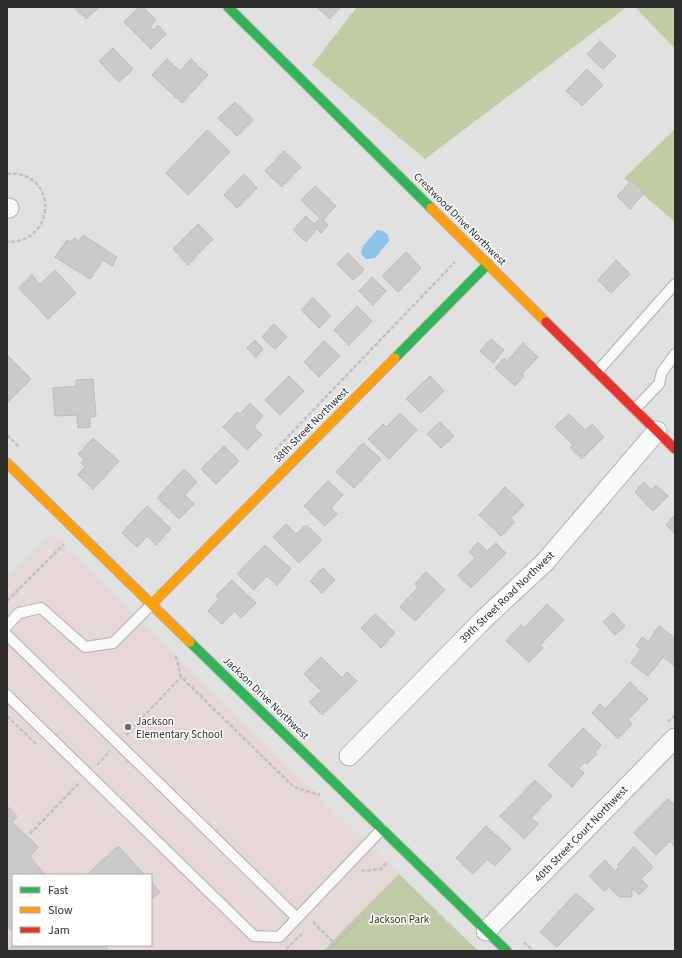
<svg xmlns="http://www.w3.org/2000/svg" width="682" height="958" viewBox="0 0 682 958" font-family="'Source Sans 3',sans-serif">
	<style>
		.education { fill: #e6d8d6; fill-rule: evenodd }
		.green { fill: #c0caa4 }
		.forest { fill: #c1cda2 }
		.water { fill: #8dc3e7 }
		.building { fill: #cacacb; stroke: #bbbbbc }
		.lines { fill: none; stroke-linecap: round; stroke-linejoin: round }
		.lane-casing { stroke: #b1b1b1; stroke-width: 12 }
		.street-casing { stroke: #b1b1b1; stroke-width: 21 }
		.fast-casing { stroke: #b1b1b1; stroke-width: 11 }
		.slow-casing { stroke: #b1b1b1; stroke-width: 11 }
		.jam-casing { stroke: #b1b1b1; stroke-width: 11 }
		.path { stroke: #c1c1c2; stroke-width: 2.5; stroke-dasharray: 4 2; stroke-linecap: butt }
		.lane { stroke: #fafafb; stroke-width: 10 }
		.street { stroke: #fafafb; stroke-width: 19 }
		.fast { stroke: #30b455; stroke-width: 9 }
		.slow { stroke: #ff9f0a; stroke-width: 9 }
		.jam { stroke: #e5322d; stroke-width: 9 }
		.poi-dot { fill: #6b6b6c; stroke: #fff; stroke-width: 1.5 }
		.labels { text-anchor: middle; dominant-baseline: central; stroke-width: 3; stroke-linejoin: round; paint-order: stroke }
		.street-label { font-size: 11px; fill: #2c2c2d; stroke: #fff }
		.poi-label { font-size: 11px; fill: #2c2c2d; stroke: #fff; text-anchor: start }
		.park-label { font-size: 11px; fill: #2b3311; stroke: #fff }
	</style>
	<rect width="100%" height="100%" fill="#e1e1e2"/>
	<path class="education" d="M52,535L399,874L323,951H7V580ZM13,875H151V945H13Z"/>
	<path class="green" d="M399,874L478,951H323Z"/>
	<g class="forest">
		<path d="M357,7H627L425,159L312,65Z"/>
		<path d="M635,7H675V49Z"/>
		<path d="M675,129V222L624,178Z"/>
	</g>
	<path class="water" d="M377,230L383,231L388,235L389,241L375,258L366,259L361,254L363,246Z"/>
	<g class="building">
		<path d="M74,7H99L86,19Z"/>
		<path d="M139,7H143L156,20L150,27L153,30L158,25L166,34L151,49L124,22Z"/>
		<path d="M317,7H341L330,19Z"/>
		<path d="M600,41L616,56L603,69L587,54Z"/>
		<path d="M113,48L133,69L119,82L99,61Z"/>
		<path d="M167,59L180,71L191,59L208,75L182,103L152,75Z"/>
		<path d="M587,69L603,85L582,106L566,91Z"/>
		<path d="M235,102L253,120L237,136L218,118Z"/>
		<path d="M207,130L230,152L188,195L166,173Z"/>
		<path d="M284,151L301,167L282,187L265,171Z"/>
		<path d="M244,174L257,188L237,208L224,195Z"/>
		<path d="M632,180L645,192L630,209L617,196Z"/>
		<path d="M315,186L336,206L323,220L328,225L321,233L317,229L306,242L293,230L306,216L314,224L320,218L301,200Z"/>
		<path d="M198,224L213,239L188,265L173,249Z"/>
		<path d="M83,235L117,257L112,266L103,260L90,279L55,257L67,240L71,242L74,238L79,241Z"/>
		<path d="M406,252L421,268L398,292L382,276Z"/>
		<path d="M348,253L364,270L353,280L337,264Z"/>
		<path d="M616,260L630,274L611,293L598,280Z"/>
		<path d="M55,270L76,293L48,319L19,288L32,275L40,284Z"/>
		<path d="M372,277L386,291L373,305L359,291Z"/>
		<path d="M313,298L331,316L319,328L301,310Z"/>
		<path d="M357,306L372,321L349,345L334,330Z"/>
		<path d="M274,324L287,337L275,349L262,337Z"/>
		<path d="M491,339L504,350L493,363L480,351Z"/>
		<path d="M255,340L263,349L256,357L247,348Z"/>
		<path d="M324,341L340,356L319,377L304,362Z"/>
		<path d="M523,343L538,357L522,374L524,376L515,386L495,368L504,358L507,361Z"/>
		<path d="M7,355L31,379L7,403Z"/>
		<path d="M289,376L304,391L280,415L265,400Z"/>
		<path d="M430,376L444,391L421,413L406,399Z"/>
		<path d="M93,379L96,416L90,417V427L78,428L77,415L55,416L53,388L76,386V380Z"/>
		<path d="M250,403L263,416L254,427L262,435L247,450L223,427L237,412L240,414Z"/>
		<path d="M400,413L417,430L389,459L368,439L383,424L387,427Z"/>
		<path d="M569,414L585,430L592,424L604,437L582,459L570,447L573,445L555,427Z"/>
		<path d="M440,422L454,436L441,448L427,434Z"/>
		<path d="M93,438L119,461L93,489L78,475L85,467L81,463L84,459L78,454Z"/>
		<path d="M363,443L381,459L354,488L336,472Z"/>
		<path d="M224,446L239,461L216,484L201,469Z"/>
		<path d="M184,469L197,482L185,495L194,504L179,519L157,498Z"/>
		<path d="M328,481L343,495L331,508L337,514L325,526L304,506Z"/>
		<path d="M644,482L651,490L656,485L668,496L653,511L635,492Z"/>
		<path d="M505,487L524,505L511,518L515,522L501,536L479,515Z"/>
		<path d="M147,506L171,529L156,545L147,536L137,547L122,533Z"/>
		<path d="M675,515V534L666,525Z"/>
		<path d="M286,524L296,534L306,525L322,540L299,563L273,537Z"/>
		<path d="M478,542L487,551L496,543L506,553L471,588L458,575L475,558L469,552Z"/>
		<path d="M265,545L291,569L277,585L267,576L254,590L237,574Z"/>
		<path d="M323,568L335,580L322,593L310,581Z"/>
		<path d="M426,572L445,590L415,621L400,607L418,587L415,584Z"/>
		<path d="M232,580L256,603L241,618L234,611L222,624L208,611L219,599L216,596Z"/>
		<path d="M547,604L564,620L540,645L543,648L529,662L506,641L521,625L524,628Z"/>
		<path d="M613,613L625,626L615,635L603,622Z"/>
		<path d="M375,614L395,633L381,648L361,628Z"/>
		<path d="M659,626L675,638V666L663,657L648,676L631,663L641,649L636,646L642,637L648,642Z"/>
		<path d="M321,657L342,678L347,672L357,681L322,715L309,702L321,691L304,674Z"/>
		<path d="M630,682L648,699L628,720L632,724L618,739L592,713L600,704L605,709Z"/>
		<path d="M583,728L601,745L595,752L597,754L587,764L585,762L578,768L584,773L572,787L548,765Z"/>
		<path d="M535,780L552,796L531,818L538,824L524,839L500,816Z"/>
		<path d="M668,799L675,805V847L670,841L656,855L634,833Z"/>
		<path d="M7,806L17,816L12,822L38,847L30,857L46,875H13V931L7,926Z"/>
		<path d="M486,826L511,849L495,866L487,859L473,874L456,858Z"/>
		<path d="M118,846L145,875H87Z"/>
		<path d="M634,847L653,867L641,879L648,886L639,895L632,888V897H620L609,887L604,891L589,876L605,860L615,871L619,867L617,865Z"/>
		<path d="M151,882L160,892L151,899Z"/>
		<path d="M576,893L594,909L557,947L540,932Z"/>
		<path d="M14,945H105L109,951H7Z"/>
	</g>
	<g class="lines">
		<defs>
			<g id="lane">
				<path d="M597,372L675,284"/>
				<path d="M635,409L659,384L662,372L675,354"/>
				<path d="M7,626L19,613L41,608L85,647L113,643L152,604"/>
				<path d="M7,635L297,918"/>
				<path d="M7,695L254,936L279,937L382,829"/>
			</g>
			<g id="street">
				<path d="M7,208H9"/>
				<path d="M349,756L483,620L545,562L657,431"/>
				<path d="M486,931L675,738"/>
			</g>
			<g id="fast">
				<path d="M228,7L431,208"/>
				<path d="M395,358L488,264"/>
				<path d="M190,642L507,951"/>
			</g>
			<g id="slow">
				<path d="M431,208L546,322"/>
				<path d="M7,463L190,642"/>
				<path d="M152,604L395,358"/>
			</g>
			<path id="jam" d="M546,322L675,449"/>
		</defs>
		<use href="#lane" class="lane-casing"/>
		<use href="#street" class="street-casing"/>
		<use href="#fast" class="fast-casing"/>
		<use href="#slow" class="slow-casing"/>
		<use href="#jam" class="jam-casing"/>
		<g class="path">
			<path d="M7,174C58,169 58,243 7,242"/>
			<path d="M7,435L20,448"/>
			<path d="M275,450L455,262"/>
			<path d="M7,601L64,544"/>
			<path d="M176,656L181,677L294,787L320,795"/>
			<path d="M7,716L37,745"/>
			<path d="M668,722L675,715"/>
			<path d="M126,735L181,677"/>
			<path d="M97,765L110,751"/>
			<path d="M30,834L79,783"/>
			<path d="M361,871L381,869L388,862"/>
			<path d="M313,922L335,944"/>
			<path d="M524,942L533,951"/>
			<path d="M286,949L304,932"/>
			<path d="M328,951L359,919L379,912L408,883"/>
		</g>
		<use href="#lane" class="lane"/>
		<use href="#street" class="street"/>
		<use href="#fast" class="fast"/>
		<use href="#slow" class="slow"/>
		<use href="#jam" class="jam"/>
	</g>
	<circle class="poi-dot" cx="128" cy="727" r="4"/>
	<g class="labels">
		<g class="street-label">
			<text transform="translate(460 219) rotate(45)">Crestwood Drive Northwest</text>
			<text transform="translate(311 425) rotate(-45)">38th Street Northwest</text>
			<text transform="translate(507 597) rotate(-44)">39th Street Road Northwest</text>
			<text transform="translate(266 698) rotate(44)">Jackson Drive Northwest</text>
			<text transform="translate(581 834) rotate(-46)">40th Street Court Northwest</text>
		</g>
		<g class="poi-label">
			<text x="136" y="721">Jackson<tspan x="136" dy="13">Elementary School</tspan></text>
		</g>
		<g class="park-label">
			<text x="399" y="919">Jackson Park</text>
		</g>
	</g>
	<rect width="682" height="958" fill="none" stroke="#2c2c2d" stroke-width="16"/>
	<rect x="12" y="874" width="140" height="72" fill="#ffffff" stroke="#ababab"/>
	<rect x="20" y="887" width="20" height="6" fill="#30b455" stroke="#ababab"/>
	<text x="48" y="894" font-size="12" fill="#2c2c2d">Fast</text>
	<rect x="20" y="907" width="20" height="6" fill="#ff9f0a" stroke="#ababab"/>
	<text x="48" y="914" font-size="12" fill="#2c2c2d">Slow</text>
	<rect x="20" y="927" width="20" height="6" fill="#e5322d" stroke="#ababab"/>
	<text x="48" y="934" font-size="12" fill="#2c2c2d">Jam</text>
</svg>
